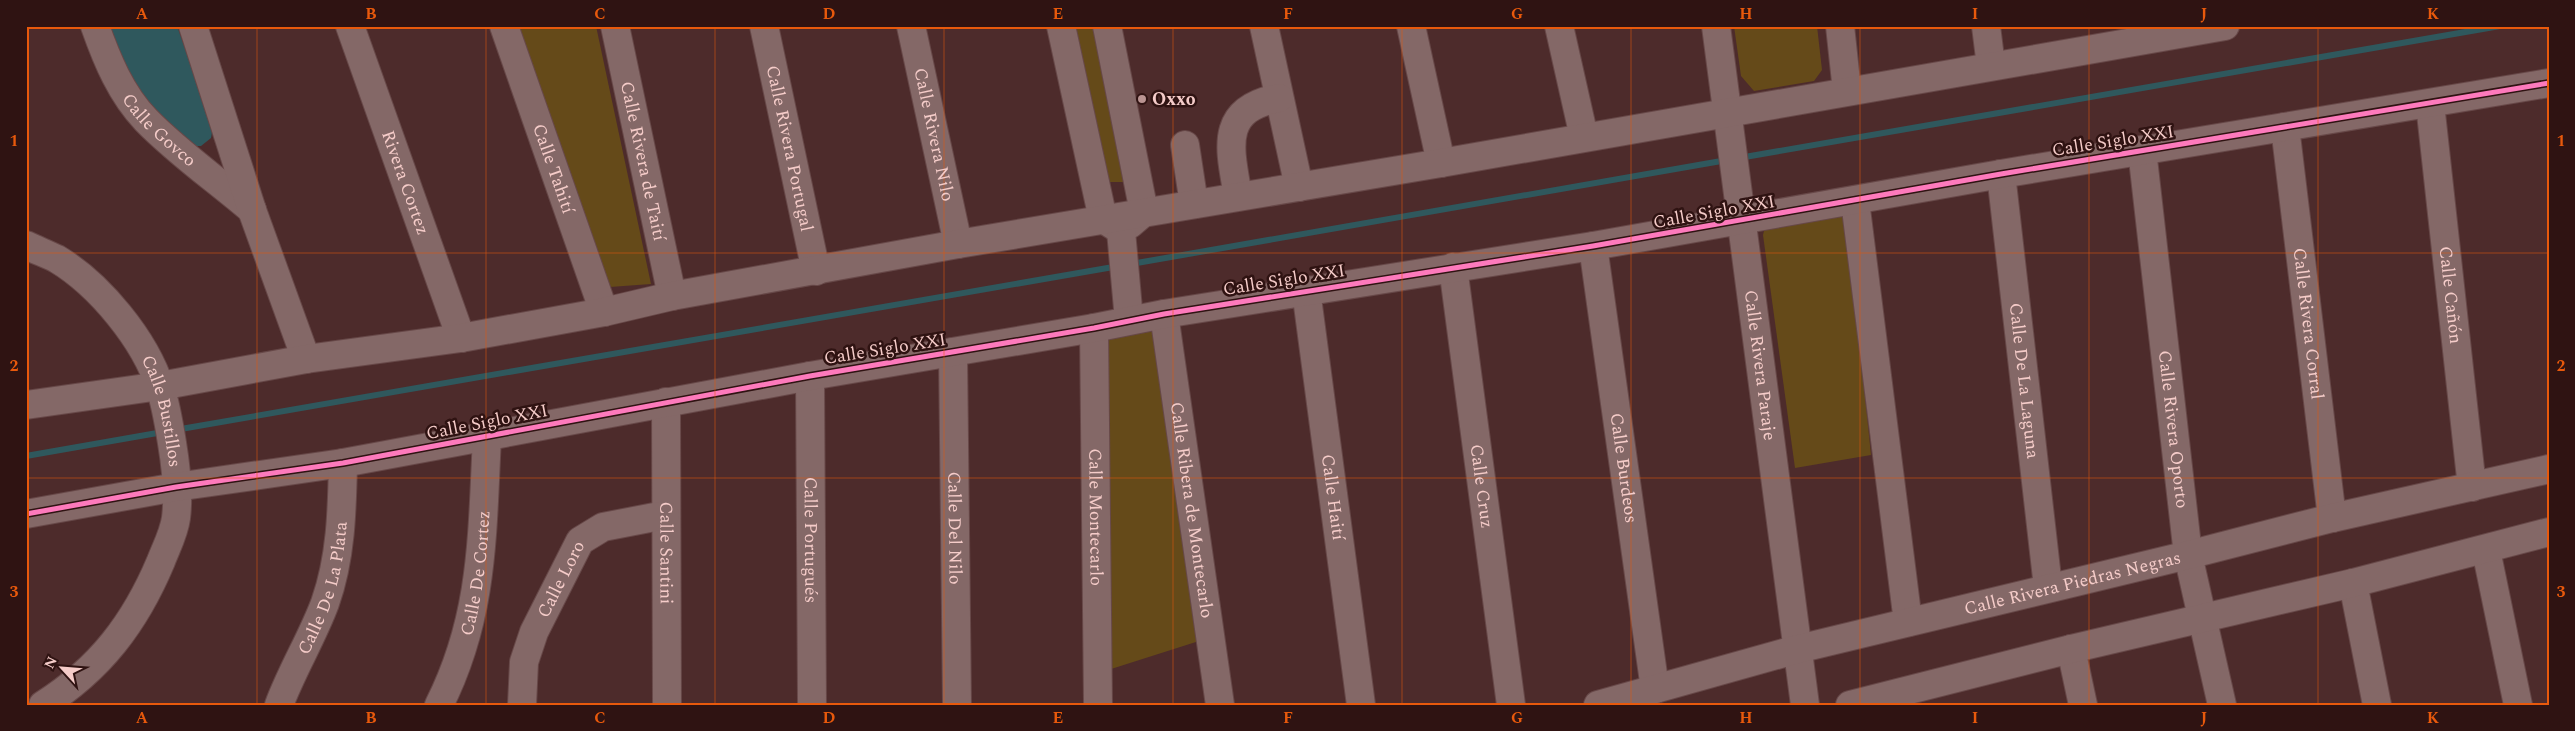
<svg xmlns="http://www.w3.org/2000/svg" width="2575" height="731" viewBox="0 0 2575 731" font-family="Spectral,serif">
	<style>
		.green { fill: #654a19 }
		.water { fill: #2f585d }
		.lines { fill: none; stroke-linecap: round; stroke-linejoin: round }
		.stream { stroke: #2f585d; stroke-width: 6 }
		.minor-casing { stroke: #674848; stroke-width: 30 }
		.minor { stroke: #846867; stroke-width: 28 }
		.cycleway-casing { stroke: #2f1312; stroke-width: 8 }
		.cycleway { stroke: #fd7abc; stroke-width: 5 }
		.grid { fill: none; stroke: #e8590c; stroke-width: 1; stroke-opacity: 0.55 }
		.poi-dot { fill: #ba9492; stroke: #2f1312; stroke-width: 2 }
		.labels { text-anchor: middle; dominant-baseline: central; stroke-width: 5; stroke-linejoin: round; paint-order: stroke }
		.poi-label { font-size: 18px; font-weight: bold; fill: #f5ccc9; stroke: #2f1312; text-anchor: start }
		.street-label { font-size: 18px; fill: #f5ccc9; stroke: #2f1312 }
		.neatline { fill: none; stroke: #e8590c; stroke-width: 2 }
		.grid-label { font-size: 16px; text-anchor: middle; font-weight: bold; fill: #e8590c }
	</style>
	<rect width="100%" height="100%" fill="#4d2b2b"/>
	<g class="green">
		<path d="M518,26H596L651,284L610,287Z"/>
		<path d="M1071,26H1095L1126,182H1105Z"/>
		<path d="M1734,26H1817L1822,70L1814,81L1754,91L1741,76Z"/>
		<path d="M1840,211L1847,219L1871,455L1795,468L1763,235L1766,223Z"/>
		<path d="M1155,328L1199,641L1108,670L1106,335Z"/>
	</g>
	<path class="water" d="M102,26H177L213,127L211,138L201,146H189L156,114L125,75Z"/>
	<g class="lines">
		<g class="stream">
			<path d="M1739,158L2500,26"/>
			<path d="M1131,264L1727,160"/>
			<path d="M175,430L1119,266"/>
			<path d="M26,456L163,432"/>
		</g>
		<defs>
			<g id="minor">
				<path id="s1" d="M95,26C107,60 121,94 146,120C178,153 217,180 252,210"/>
				<path d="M193,26L252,210L306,359"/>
				<path id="s2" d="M350,26L461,338"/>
				<path id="s3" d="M504,26L604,312"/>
				<path id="s4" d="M615,26L672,296"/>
				<path id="s5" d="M764,26L816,271"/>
				<path id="s6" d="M911,26L958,244"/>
				<path d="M1061,26L1103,219L1119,229"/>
				<path d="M1107,26L1144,212L1130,224"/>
				<path d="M1264,26L1299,187"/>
				<path d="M1411,26L1441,163"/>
				<path d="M1559,26L1584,137"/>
				<path id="s7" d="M1716,26L1805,705"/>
				<path d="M1840,26L1847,91"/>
				<path d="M1986,26L1991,66"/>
				<path id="s8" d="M2430,104L2472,487"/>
				<path id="s9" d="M2285,127L2332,518"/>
				<path d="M1185,145L1194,204"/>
				<path id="s10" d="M2142,150L2188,555L2222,705"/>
				<path id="s11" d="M2001,174L2048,587"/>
				<path d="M1238,196C1230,149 1218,109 1279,98"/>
				<path d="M1855,201L1908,622"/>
				<path d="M1121,231L1129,320"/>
				<path id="s12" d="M26,245C36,250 47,254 57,259C100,285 145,340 160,387C166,405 169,424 172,443C176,467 179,494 176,518C174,533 166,548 161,561C135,623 100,669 43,705"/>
				<path id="s13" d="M1593,246L1655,689"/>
				<path id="s14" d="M1453,267L1511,705"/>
				<path id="s15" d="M1306,290L1361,705"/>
				<path id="s16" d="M1164,314L1220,705"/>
				<path id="s17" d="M1094,328L1098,705"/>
				<path id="s18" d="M953,352L957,705"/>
				<path id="s19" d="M810,376L812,705"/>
				<path id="s20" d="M666,402L667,705"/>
				<path d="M26,405L160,386L306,359L461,338L604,312L672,296L958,244L1441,163L2225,26"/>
				<path d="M26,514L176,487L343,463L810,376L1094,328L1164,314L1593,246L2001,174L2549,83"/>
				<path d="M2486,550L2518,705"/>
				<path d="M2353,583L2377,705"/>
				<path d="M2071,649L2083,705"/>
				<path id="s21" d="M279,705C292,670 312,638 325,603C341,558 342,511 343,463"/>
				<path id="s22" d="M439,705C484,616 482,534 487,437"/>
				<path id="s23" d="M522,705L524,662L534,632L580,541L603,527L665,515"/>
				<path id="s24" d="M1598,705L1798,649L2188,555L2332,518L2549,469"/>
				<path d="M1850,705L2071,649L2353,583L2549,532"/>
			</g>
		</defs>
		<use href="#minor" class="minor-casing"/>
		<use href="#minor" class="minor"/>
		<defs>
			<path id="cycleway" d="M26,514L176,487L343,463L810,376L1094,328L1164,314L1593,246L2001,174L2549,83"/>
		</defs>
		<use href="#cycleway" class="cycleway-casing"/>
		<use href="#cycleway" class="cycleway"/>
	</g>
	<path class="grid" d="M257,26V705M486,26V705M715,26V705M944,26V705M1173,26V705M1402,26V705M1631,26V705M1860,26V705M2089,26V705M2318,26V705M26,253H2549M26,478H2549"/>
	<circle class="poi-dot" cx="1142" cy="99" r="5"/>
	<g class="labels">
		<g class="poi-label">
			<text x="1152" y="99">Oxxo</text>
		</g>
		<g class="street-label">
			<text stroke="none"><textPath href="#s1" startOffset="124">Calle Govco</textPath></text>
			<text stroke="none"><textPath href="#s6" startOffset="111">Calle Rivera Nilo</textPath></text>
			<text transform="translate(2113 141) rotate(-9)">Calle Siglo XXI</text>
			<text stroke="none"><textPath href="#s5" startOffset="125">Calle Rivera Portugal</textPath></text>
			<text stroke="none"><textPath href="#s4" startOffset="138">Calle Rivera de Taití</textPath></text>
			<text stroke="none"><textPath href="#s3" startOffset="151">Calle Tahití</textPath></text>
			<text stroke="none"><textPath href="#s2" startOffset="166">Rivera Cortez</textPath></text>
			<text transform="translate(1714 212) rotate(-10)">Calle Siglo XXI</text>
			<text transform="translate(1284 280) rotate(-9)">Calle Siglo XXI</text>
			<text stroke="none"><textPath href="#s8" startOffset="192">Calle Cañón</textPath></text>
			<text stroke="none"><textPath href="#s9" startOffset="198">Calle Rivera Corral</textPath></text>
			<text transform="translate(885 349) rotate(-9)">Calle Siglo XXI</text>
			<text stroke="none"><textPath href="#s7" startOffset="342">Calle Rivera Paraje</textPath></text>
			<text stroke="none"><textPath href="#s11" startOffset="208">Calle De La Laguna</textPath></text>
			<text stroke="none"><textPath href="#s12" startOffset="225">Calle Bustillos</textPath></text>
			<text transform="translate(487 422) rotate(-11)">Calle Siglo XXI</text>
			<text stroke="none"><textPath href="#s10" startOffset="281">Calle Rivera Oporto</textPath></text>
			<text stroke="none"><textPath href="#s13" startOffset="224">Calle Burdeos</textPath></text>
			<text stroke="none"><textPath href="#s14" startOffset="221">Calle Cruz</textPath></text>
			<text stroke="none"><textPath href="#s15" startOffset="209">Calle Haití</textPath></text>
			<text stroke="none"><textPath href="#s16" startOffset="198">Calle Ribera de Montecarlo</textPath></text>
			<text stroke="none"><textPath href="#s17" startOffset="189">Calle Montecarlo</textPath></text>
			<text stroke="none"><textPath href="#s18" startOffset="176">Calle Del Nilo</textPath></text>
			<text stroke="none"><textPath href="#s19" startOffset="164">Calle Portugués</textPath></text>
			<text stroke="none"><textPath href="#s20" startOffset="151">Calle Santini</textPath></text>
			<text stroke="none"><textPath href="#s22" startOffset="138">Calle De Cortez</textPath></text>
			<text stroke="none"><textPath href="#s23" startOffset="134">Calle Loro</textPath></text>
			<text stroke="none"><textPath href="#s24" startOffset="490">Calle Rivera Piedras Negras</textPath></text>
			<text stroke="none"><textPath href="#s21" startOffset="126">Calle De La Plata</textPath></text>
		</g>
	</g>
	<rect width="2575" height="731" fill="none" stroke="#2f1312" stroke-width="55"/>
	<g transform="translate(62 668) rotate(296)" stroke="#2f1312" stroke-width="4" paint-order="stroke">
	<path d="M0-4L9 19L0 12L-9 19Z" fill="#f5ccc9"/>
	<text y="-8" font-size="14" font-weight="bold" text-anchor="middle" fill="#f5ccc9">N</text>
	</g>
	<rect x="28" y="28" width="2520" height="676" class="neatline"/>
	<g class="grid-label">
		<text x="142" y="19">A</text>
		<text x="371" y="19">B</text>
		<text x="600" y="19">C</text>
		<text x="829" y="19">D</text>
		<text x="1058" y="19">E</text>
		<text x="1288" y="19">F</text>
		<text x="1517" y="19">G</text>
		<text x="1746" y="19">H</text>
		<text x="1975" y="19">I</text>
		<text x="2204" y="19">J</text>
		<text x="2433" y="19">K</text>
		<text x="14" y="146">1</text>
		<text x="2561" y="146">1</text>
		<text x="14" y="371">2</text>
		<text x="2561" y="371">2</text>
		<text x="14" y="597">3</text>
		<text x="2561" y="597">3</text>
		<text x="142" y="723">A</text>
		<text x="371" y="723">B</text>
		<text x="600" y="723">C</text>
		<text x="829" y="723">D</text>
		<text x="1058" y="723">E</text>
		<text x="1288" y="723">F</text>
		<text x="1517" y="723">G</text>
		<text x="1746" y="723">H</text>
		<text x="1975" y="723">I</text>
		<text x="2204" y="723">J</text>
		<text x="2433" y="723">K</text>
	</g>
</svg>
